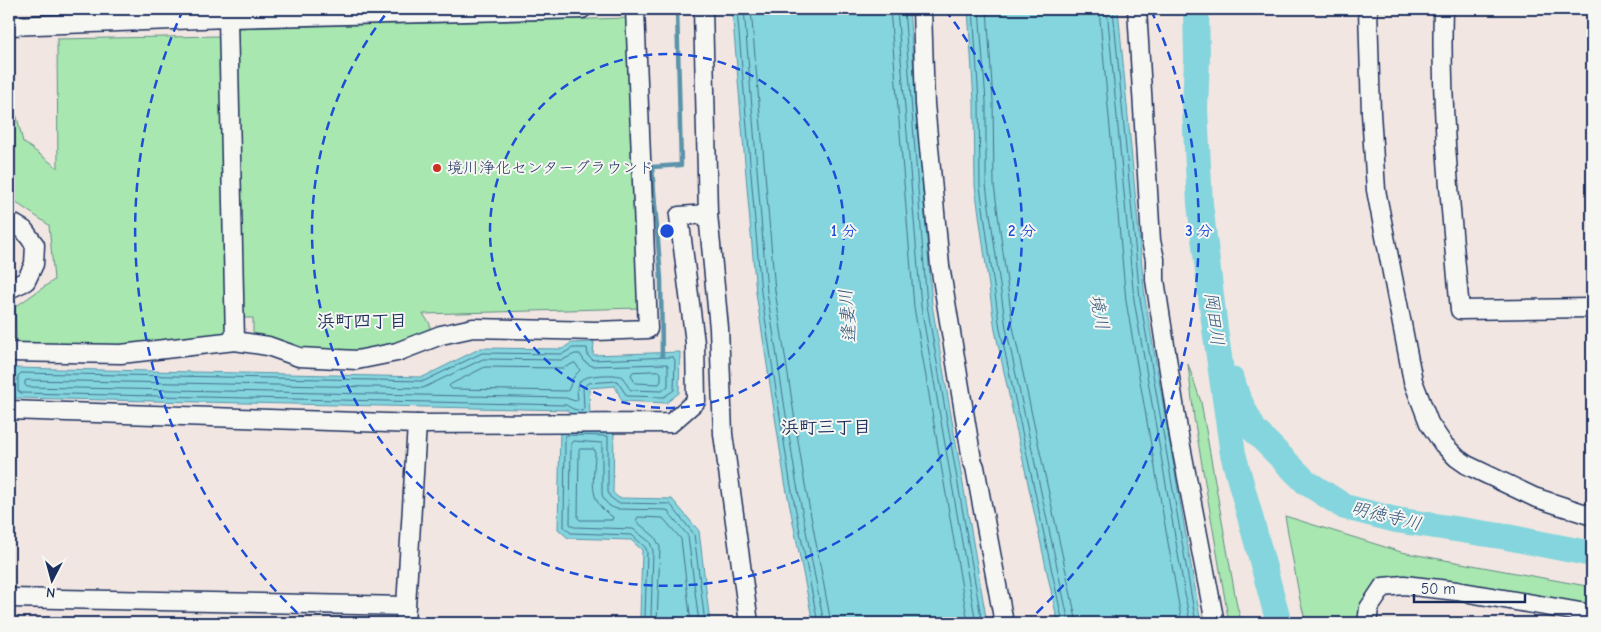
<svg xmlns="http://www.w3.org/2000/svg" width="1601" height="632" viewBox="0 0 1601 632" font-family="'Comic Neue','Klee One',sans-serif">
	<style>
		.green { fill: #a8e7af; stroke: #628b86 }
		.water { fill: #84d5dd; stroke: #5a93aa }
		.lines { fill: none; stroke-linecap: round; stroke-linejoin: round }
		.shore { stroke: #457191; stroke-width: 1 }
		.stream { stroke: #5a93aa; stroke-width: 4.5 }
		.river { stroke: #84d5dd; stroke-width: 26 }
		.minor-casing { stroke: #1b2f5e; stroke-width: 21 }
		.minor { stroke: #f6f6f2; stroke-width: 18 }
		.ring { fill: none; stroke: #1d4ed8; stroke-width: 2.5; stroke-dasharray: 9 6 }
		.poi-dot { fill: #c8321e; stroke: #f6f6f2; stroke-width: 2 }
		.labels { text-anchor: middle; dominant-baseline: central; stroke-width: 4; stroke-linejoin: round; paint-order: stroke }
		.poi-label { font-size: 16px; fill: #1b2f5e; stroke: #f6f6f2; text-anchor: start }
		.water-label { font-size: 18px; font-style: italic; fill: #35587e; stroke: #f6f6f2 }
		.neighbourhood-label { font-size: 18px; font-weight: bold; fill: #1b2f5e; stroke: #f6f6f2 }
		.centre { fill: #1d4ed8; stroke: #f6f6f2; stroke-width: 2.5 }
		.ring-label { font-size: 15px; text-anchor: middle; font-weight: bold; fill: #1d4ed8; stroke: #f6f6f2; stroke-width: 4; stroke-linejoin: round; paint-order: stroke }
	</style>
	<rect width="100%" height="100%" fill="#f1e6e1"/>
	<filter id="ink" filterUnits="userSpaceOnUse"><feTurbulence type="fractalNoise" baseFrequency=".02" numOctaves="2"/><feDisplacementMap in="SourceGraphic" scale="10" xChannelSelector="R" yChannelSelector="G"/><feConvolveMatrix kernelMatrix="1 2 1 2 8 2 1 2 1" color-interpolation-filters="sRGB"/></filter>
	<g filter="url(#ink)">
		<g class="green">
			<path d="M631,18L639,308L423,314L430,324L429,340L397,352L299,357L253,335V318H243L236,28Z"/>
			<path d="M220,36L225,299L228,342L17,352L15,307L54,280L49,225L12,200L9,193V103L17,117L23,142L58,168L57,39Z"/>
			<path d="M1188,364L1201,402L1237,606L1242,623H1229L1194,418Z"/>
			<path d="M1285,516L1401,552L1592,587V612L1384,587L1367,623H1306L1300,600Z"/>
		</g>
		<g class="water">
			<path d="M732,9H909L932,305L987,623H813L785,482L756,293Z"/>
			<path d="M968,9H1118L1145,299L1201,623H1058L995,330L975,186L974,102Z"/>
			<path d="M594,342L593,355L680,352L679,393L666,403L622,401L615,386L589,388L590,417L570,414L567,410L14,398L13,368L423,377L481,348L562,349L571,343Z"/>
			<path d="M560,429L614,430L613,493L619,498L672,499L699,531L710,623H633L640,617L642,550L631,540L568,538L558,529Z"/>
		</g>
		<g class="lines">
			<g class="shore">
				<path d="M737,9L761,292L790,481L818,623"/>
				<path d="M744,9L767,292L796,480L824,623"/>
				<path d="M751,9L775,291L804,479L831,623"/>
				<path d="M890,9L914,307L968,623"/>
				<path d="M897,9L921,306L976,623"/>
				<path d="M904,9L927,305L982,623"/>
				<path d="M973,9L979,102L980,186L1000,329L1063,623"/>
				<path d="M979,9L986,101V185L1006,328L1069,623"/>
				<path d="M987,9L993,101L994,185L1013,327L1077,623"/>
				<path d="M1099,9L1126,301L1182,623"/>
				<path d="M1107,9L1134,300L1190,623"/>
				<path d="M1113,9L1140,299L1196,623"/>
				<path d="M573,348H587L588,356L593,360L673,357L675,360L674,390L664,397L627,396L617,381L588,383L583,388L584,408L582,411L573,409L566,405L21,393L18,391V376L21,373L424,381L482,353L562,354Z"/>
				<path d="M575,354H580L585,362L592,366L667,364L668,366V386L662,391L631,390C627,387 626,381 622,377C616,373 586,375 581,380C576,385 577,393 578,399L575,401L566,398L27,387L25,385V381L27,380L423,388L483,359L562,360Z"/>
				<path d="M575,363L580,370L573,378L568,391L452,389L449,386L451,384L485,367L563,368Z"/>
				<path d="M659,371L661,373V381L659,384L635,383L631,375L633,372Z"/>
				<path d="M580,449H593L595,450C595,478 585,500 613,517L612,520H580L578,518L579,451Z"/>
				<path d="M641,623L645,617L647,551L645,547L632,535L571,533L564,527L565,437L567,435L608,436V492L610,497L618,503L670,504L694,534L705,623"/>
				<path d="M649,623L651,617L653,551L650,542L633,529L574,527L570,524L571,443L573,441L602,443V494C604,502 610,508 618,509L667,510L688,536L699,623"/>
				<path d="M657,623L660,547L655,537L636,521L638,517L663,518L681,539L691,623"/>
			</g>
			<path class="stream" d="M662,356L661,279L652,167L681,165L677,9"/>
			<g class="river">
				<path d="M1196,9L1197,57L1195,110L1200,204L1215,329L1233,454L1279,623"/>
				<path d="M1232,380L1237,396L1254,430L1306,482L1345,507L1396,520L1507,537L1592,554"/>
			</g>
			<defs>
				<g id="minor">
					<path d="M703,9L708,214L719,328L723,434L749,623"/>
					<path d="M922,9L925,104L940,266L972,460L975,467L1004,623"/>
					<path d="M1137,9L1151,241L1155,259V280L1179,436L1215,623"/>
					<path d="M1368,9L1371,113L1376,190L1413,381L1429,423L1443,444L1457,458L1467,465L1534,497L1592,516"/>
					<path d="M1443,9C1440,110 1451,210 1460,310L1592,308"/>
					<path d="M9,26L228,18L582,9"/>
					<path d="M9,221L24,230L35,245L34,264L26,281L9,289"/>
					<path d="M235,341L268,346L299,357L357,360L397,352L441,335L473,328L596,331L648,329L635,9"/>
					<path d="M9,352L121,354L235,341L228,18"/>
					<path d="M9,410L417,424L405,623"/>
					<path d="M417,424L671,423L696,401L695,343L679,216L708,214"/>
					<path d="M9,598L406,606"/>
					<path d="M1367,623L1369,608L1383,587L1404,585L1457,591L1592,614"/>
				</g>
			</defs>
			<use href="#minor" class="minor-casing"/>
			<use href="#minor" class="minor"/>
		</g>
	</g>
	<g class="ring">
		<circle cx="667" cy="231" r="177"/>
		<path d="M945 10A355 355 0 1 1 389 10"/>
		<path d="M308 623A532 532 0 0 1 183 10M1151 10A532 532 0 0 1 1026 623"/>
	</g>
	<circle class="poi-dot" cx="437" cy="168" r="5"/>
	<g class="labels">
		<g class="poi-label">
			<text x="447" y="168">境川浄化センターグラウンド</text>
		</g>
		<g class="water-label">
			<text transform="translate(1099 312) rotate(78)">境川</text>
			<text transform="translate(848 316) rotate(-95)">逢妻川</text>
			<text transform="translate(1214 319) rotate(83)">岡田川</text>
			<text transform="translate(1386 516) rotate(14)">明徳寺川</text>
		</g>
		<g class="neighbourhood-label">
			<text x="362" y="321">浜町四丁目</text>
			<text x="826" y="427">浜町三丁目</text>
		</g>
	</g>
	<circle cx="667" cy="231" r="8" class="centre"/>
	<g class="ring-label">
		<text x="844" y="236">1 分</text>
		<text x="1022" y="236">2 分</text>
		<text x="1199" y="236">3 分</text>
	</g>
	<rect width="1601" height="632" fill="none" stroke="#f6f6f2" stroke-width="30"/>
	<rect x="15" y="15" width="1571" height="602" fill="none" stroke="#1b2f5e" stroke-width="2" filter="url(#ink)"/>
	<g transform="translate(52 580) rotate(186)" stroke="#f6f6f2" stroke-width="4" paint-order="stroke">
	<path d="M0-4L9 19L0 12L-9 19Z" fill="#1b2f5e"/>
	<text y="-8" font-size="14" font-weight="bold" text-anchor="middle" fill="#1b2f5e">N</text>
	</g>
	<path d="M1414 594v8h111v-8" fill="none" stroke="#1b2f5e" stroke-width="2.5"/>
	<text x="1421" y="594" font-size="15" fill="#1b2f5e" stroke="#f6f6f2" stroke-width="4" paint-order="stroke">50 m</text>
</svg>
